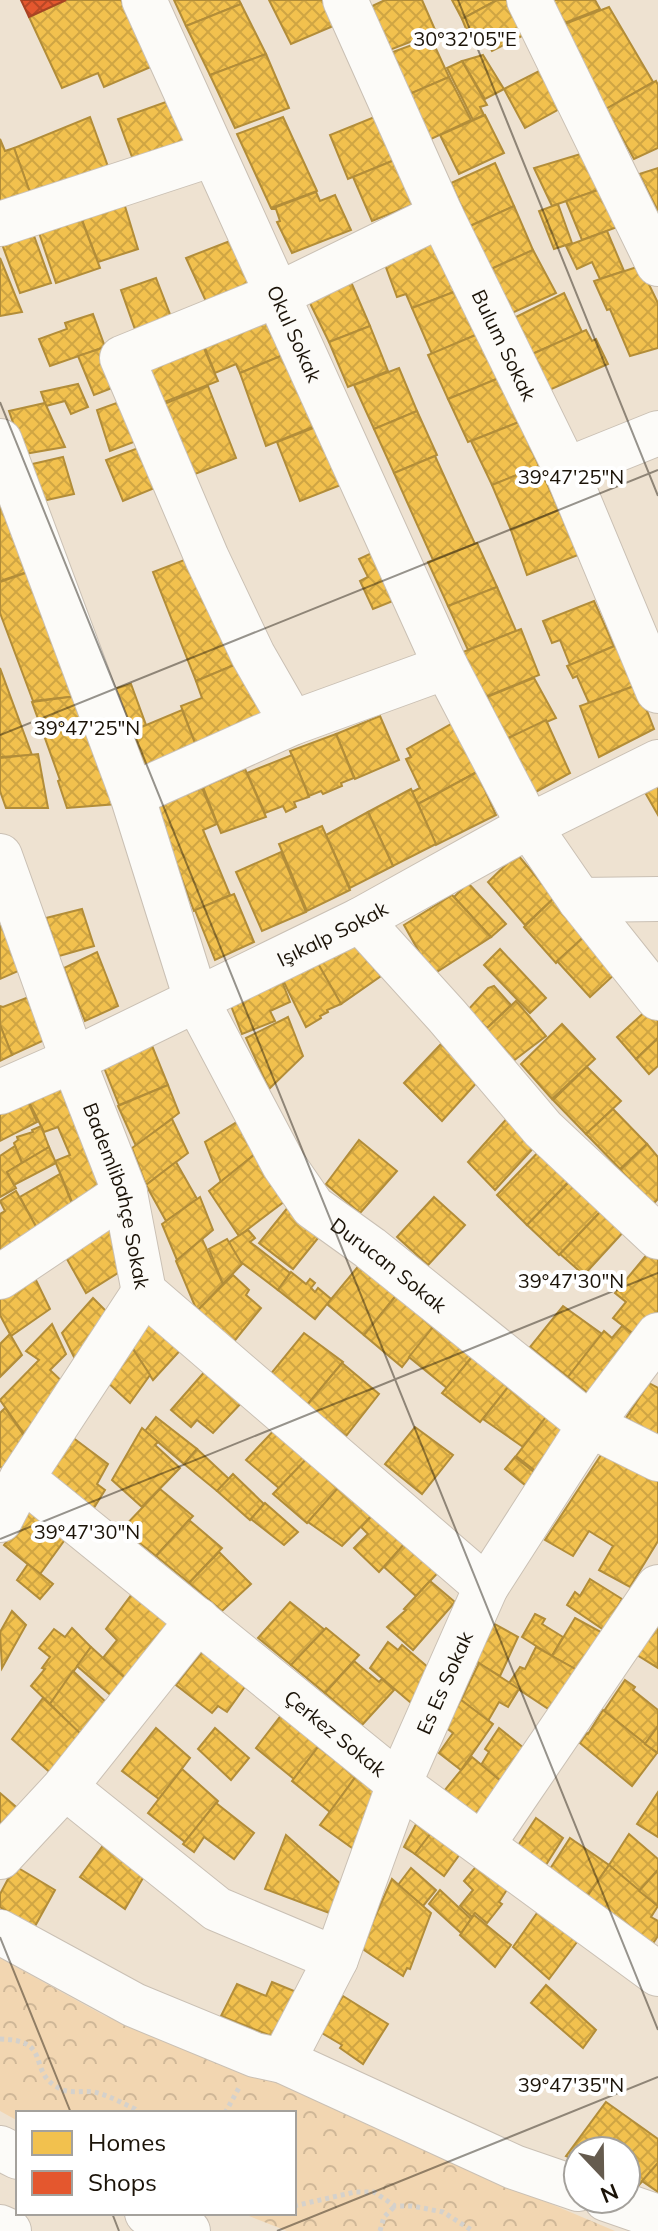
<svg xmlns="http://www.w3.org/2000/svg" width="658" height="2231" viewBox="0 0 658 2231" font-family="Mulish,sans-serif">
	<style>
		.park { fill: url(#park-crowns) }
		.homes { fill: url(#homes-cross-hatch); stroke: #b28d39; stroke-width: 2 }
		.shops { fill: url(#shops-cross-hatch); stroke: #a84323; stroke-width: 2 }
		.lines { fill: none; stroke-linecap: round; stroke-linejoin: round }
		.minor-casing { stroke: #cac0b4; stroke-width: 46 }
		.highway-casing { stroke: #cac0b4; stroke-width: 46 }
		.path { stroke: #d4d1cc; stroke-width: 5; stroke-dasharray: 4 4; stroke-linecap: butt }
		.minor { stroke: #fcfbf8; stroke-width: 44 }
		.highway { stroke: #fcfbf8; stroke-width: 44 }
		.ticks { fill: none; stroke: #1b1308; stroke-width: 2; stroke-opacity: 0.45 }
		.labels { text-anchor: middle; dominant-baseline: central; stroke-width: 8; stroke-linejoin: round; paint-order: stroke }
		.street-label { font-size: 20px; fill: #1b1308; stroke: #fff }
		.ticks-label { font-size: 20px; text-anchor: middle; fill: #1b1308; stroke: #fff; stroke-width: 8; stroke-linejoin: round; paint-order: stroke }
	</style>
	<defs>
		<pattern id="park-crowns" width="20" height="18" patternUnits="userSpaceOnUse" patternTransform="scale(2)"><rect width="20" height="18" fill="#f2d6b1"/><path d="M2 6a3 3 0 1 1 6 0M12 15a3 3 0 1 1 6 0" fill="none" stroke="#cfb797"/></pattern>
		<pattern id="homes-cross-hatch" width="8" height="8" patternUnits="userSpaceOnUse" patternTransform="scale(2)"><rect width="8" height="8" fill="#f2c14e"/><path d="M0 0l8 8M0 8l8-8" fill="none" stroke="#cfa543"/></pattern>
		<pattern id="shops-cross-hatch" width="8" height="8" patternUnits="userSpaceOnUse" patternTransform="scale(2)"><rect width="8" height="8" fill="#e4572e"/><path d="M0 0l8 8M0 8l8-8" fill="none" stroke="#b84725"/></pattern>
	</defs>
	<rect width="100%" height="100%" fill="#eee2d1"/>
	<path class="park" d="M0,1958L105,2016L265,2077L398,2139L615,2231H287L241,2213H294V2113H18V2121L0,2111Z"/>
	<g class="homes">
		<path d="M66,0H121L153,66L104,87L98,73L62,88L29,17Z"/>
		<path d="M174,0H239L241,4L186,26Z"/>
		<path d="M269,0H326L338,24L291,44Z"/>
		<path d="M385,0H422L436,32L387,51L368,8Z"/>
		<path d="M452,0H497L462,19Z"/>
		<path d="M497,0H507L524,35L492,51L481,30L469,36L462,19Z"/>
		<path d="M549,0H595L600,9L562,24Z"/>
		<path d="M241,4L266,54L210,75L186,26Z"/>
		<path d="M609,7L653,82L606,109L562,25Z"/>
		<path d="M431,38L449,77L408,95L390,53Z"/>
		<path d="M266,54L289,108L235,128L210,75Z"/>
		<path d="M483,55L504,89L485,99L462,61Z"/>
		<path d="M462,61L487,105L480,107L484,115L473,120L447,68Z"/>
		<path d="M541,70L561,108L525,128L504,89Z"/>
		<path d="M449,77L471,120L429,140L407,95Z"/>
		<path d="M656,81L658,85V148L634,159L606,109Z"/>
		<path d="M166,102L188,146L135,165L118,119Z"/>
		<path d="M485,115L504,153L459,174L440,135Z"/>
		<path d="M377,116L397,159L348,179L330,135Z"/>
		<path d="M90,117L111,175L33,201L14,148Z"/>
		<path d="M283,117L317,191L271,208L237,134Z"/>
		<path d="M0,139L5,151L14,148L33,201L0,212Z"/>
		<path d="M584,153L601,189L552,206L534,168Z"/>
		<path d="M397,159L417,203L372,221L353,177Z"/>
		<path d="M495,163L514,206L470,226L451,183Z"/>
		<path d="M658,168V211L639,174Z"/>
		<path d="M601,189L620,226L582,240L566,201Z"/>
		<path d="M316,192L320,201L335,195L351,230L292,253L277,222L280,221L276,209H271Z"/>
		<path d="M124,203L138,249L98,262L81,217Z"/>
		<path d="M558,204L572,243L554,249L539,211Z"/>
		<path d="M514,206L533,250L491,269L470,226Z"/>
		<path d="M79,213L100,268L56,283L37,227Z"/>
		<path d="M607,231L624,271L600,279L592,262L577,269L566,246Z"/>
		<path d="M33,233L51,283L20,293L2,244Z"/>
		<path d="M432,235L459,290L412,308L406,294L397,297L381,254Z"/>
		<path d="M235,239L258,291L210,310L186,258Z"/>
		<path d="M533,250L556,293L512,313L491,269Z"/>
		<path d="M0,258L22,312L0,316Z"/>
		<path d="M640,266L658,303V348L630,356L610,309L607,310L594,281Z"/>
		<path d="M156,278L173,322L137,335L121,290Z"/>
		<path d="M351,282L370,326L329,342L308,299Z"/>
		<path d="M459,290L478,334L432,354L412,308Z"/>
		<path d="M564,293L582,332L530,355L514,318Z"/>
		<path d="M93,314L105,347L50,366L39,339L67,329L65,323Z"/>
		<path d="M274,320L288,353L240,373L236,364L215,373L204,346Z"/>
		<path d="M370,326L388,371L348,387L329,342Z"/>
		<path d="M586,330L592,341L596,339L608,364L547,391L530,355Z"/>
		<path d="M478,334L499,378L448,399L428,355Z"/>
		<path d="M203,346L218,381L162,403L148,368Z"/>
		<path d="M105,347L120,385L94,395L78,356Z"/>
		<path d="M288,353L320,424L266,446L240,373Z"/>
		<path d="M399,368L417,411L374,429L354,385Z"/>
		<path d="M499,378L519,422L468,442L448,399Z"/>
		<path d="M78,384L88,407L71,414L65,401L46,406L41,392Z"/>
		<path d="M208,386L236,458L195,474L164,404Z"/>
		<path d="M125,400L139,440L110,451L97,410Z"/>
		<path d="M45,403L65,447L24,454L9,411Z"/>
		<path d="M417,411L437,455L394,473L374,429Z"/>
		<path d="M519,422L539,466L492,485L471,441Z"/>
		<path d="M321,425L346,483L300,501L277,442Z"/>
		<path d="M141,447L157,487L123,501L106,460Z"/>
		<path d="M435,456L475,544L433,560L394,473Z"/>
		<path d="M63,457L74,494L42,501L28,465Z"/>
		<path d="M539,466L559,510L511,530L492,485Z"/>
		<path d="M0,489L30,571L0,581Z"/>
		<path d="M559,510L578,555L527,575L511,530Z"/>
		<path d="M477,543L497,587L448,606L428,562Z"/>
		<path d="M376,551L398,599L373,609L360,581L368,577L359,559Z"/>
		<path d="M200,554L246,660L196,681L153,572Z"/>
		<path d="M31,571L77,696L33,701L0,613V582Z"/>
		<path d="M497,587L516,631L468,650L448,606Z"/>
		<path d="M594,601L614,646L570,665L560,640L552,643L543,621Z"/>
		<path d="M521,629L539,675L483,698L463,652Z"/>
		<path d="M617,645L634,686L589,703L577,676L573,678L567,666Z"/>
		<path d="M246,660L273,721L198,751L181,706L202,698L196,681Z"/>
		<path d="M0,668L32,755L0,757Z"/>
		<path d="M534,678L556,718L506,739L487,697Z"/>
		<path d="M131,684L146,725L127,733L111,690Z"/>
		<path d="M637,685L654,729L599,757L580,706Z"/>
		<path d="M77,696L117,804L67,808L58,781L60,780L32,702Z"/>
		<path d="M182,710L198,751L143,774L127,733Z"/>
		<path d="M380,716L399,760L355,779L336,734Z"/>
		<path d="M546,720L570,773L532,794L506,739Z"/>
		<path d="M453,723L477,772L418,804L412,792L420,788L406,759L411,757L407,749Z"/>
		<path d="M336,734L354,778L341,783L342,786L323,794L321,791L309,796L290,751Z"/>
		<path d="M38,754L48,808H6L0,791V758Z"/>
		<path d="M292,755L309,797L294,802L296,807L286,812L283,806L265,813L247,773Z"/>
		<path d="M245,769L266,817L221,833L203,787Z"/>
		<path d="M477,772L496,815L436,845L418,804Z"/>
		<path d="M658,777V815L642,787Z"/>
		<path d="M202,788L217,824L203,830L230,895L194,911L155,807Z"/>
		<path d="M411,789L436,844L393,866L368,812Z"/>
		<path d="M368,812L393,866L350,888L326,835Z"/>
		<path d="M322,826L350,890L307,911L279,844Z"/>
		<path d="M281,852L306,912L262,931L236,872Z"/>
		<path d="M517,854L554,898L525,925L488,882Z"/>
		<path d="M468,883L506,924L491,937L454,897Z"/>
		<path d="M234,894L254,942L215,960L195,910Z"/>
		<path d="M452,895L491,937L432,975L404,925Z"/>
		<path d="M554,898L585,936L556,963L524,927Z"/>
		<path d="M82,909L94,946L59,956L46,918Z"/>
		<path d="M8,923L25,968L0,979V926Z"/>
		<path d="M346,936L381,976L341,1004L312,954Z"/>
		<path d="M585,936L616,973L590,997L557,961Z"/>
		<path d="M500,949L546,998L530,1013L484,965Z"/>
		<path d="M97,952L118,1006L85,1021L64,968Z"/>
		<path d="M312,953L341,1004L327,1010L328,1012L320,1016L321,1018L306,1027L277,968Z"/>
		<path d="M278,971L290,1002L270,1011L275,1021L242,1034L226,993Z"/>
		<path d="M494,986L511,1005L487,1028L468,1010L488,988Z"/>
		<path d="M34,995L51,1037L12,1055L0,1025V1006L3,1007Z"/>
		<path d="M516,1001L546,1036L512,1062L485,1030Z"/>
		<path d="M648,1009L658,1021V1038L636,1059L617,1037Z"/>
		<path d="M288,1017L303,1056L269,1089L246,1038Z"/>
		<path d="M562,1024L595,1059L552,1099L521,1064Z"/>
		<path d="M0,1025L12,1055L0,1061Z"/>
		<path d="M146,1031L168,1085L119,1105L97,1050Z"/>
		<path d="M658,1038V1066L649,1074L636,1059Z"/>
		<path d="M441,1044L479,1080L442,1121L404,1083Z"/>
		<path d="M587,1067L621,1101L586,1134L553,1100Z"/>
		<path d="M60,1073L108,1182L72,1202L55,1161L70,1155L58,1127L44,1132L23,1090Z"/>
		<path d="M168,1085L179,1113L136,1146L118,1106Z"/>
		<path d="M22,1088L37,1122L0,1141V1098Z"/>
		<path d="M613,1109L647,1144L620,1169L586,1134Z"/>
		<path d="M511,1114L538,1143L495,1190L468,1162Z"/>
		<path d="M172,1119L188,1153L146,1185L132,1148Z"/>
		<path d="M240,1120L254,1155L221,1182L205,1142Z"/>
		<path d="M41,1126L49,1147L22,1163L14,1143L18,1140L17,1137L33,1132L32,1130Z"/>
		<path d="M359,1140L397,1171L360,1213L326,1184Z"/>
		<path d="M647,1144L658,1157V1199L653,1204L620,1170Z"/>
		<path d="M15,1146L22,1163L7,1172L16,1188L0,1197V1156Z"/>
		<path d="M544,1146L574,1176L527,1225L497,1195Z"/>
		<path d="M49,1147L56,1163L14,1185L7,1172Z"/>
		<path d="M254,1155L285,1201L239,1236L209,1191Z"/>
		<path d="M176,1162L197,1199L166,1221L146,1185Z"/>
		<path d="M60,1174L73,1206L37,1229L20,1197Z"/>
		<path d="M572,1179L603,1209L559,1255L527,1225Z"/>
		<path d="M16,1191L38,1230L0,1255V1214L5,1211L0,1201Z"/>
		<path d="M200,1197L213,1230L177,1260L162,1224Z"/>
		<path d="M434,1197L465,1225L428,1265L397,1237Z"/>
		<path d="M289,1206L323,1232L293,1269L259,1243Z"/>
		<path d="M604,1208L626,1229L584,1275L560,1254Z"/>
		<path d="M113,1221L137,1261L86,1293L63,1252Z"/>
		<path d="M248,1230L255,1238L250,1242L290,1273L278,1290L237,1259L229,1242Z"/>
		<path d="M202,1239L223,1284L197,1311L176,1261Z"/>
		<path d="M227,1239L242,1264L223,1284L209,1249Z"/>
		<path d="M649,1252L658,1259V1315L640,1339L613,1318L626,1302L615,1293Z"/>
		<path d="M361,1263L399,1292L364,1335L327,1304Z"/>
		<path d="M32,1272L50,1309L11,1336L0,1315V1294Z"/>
		<path d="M291,1272L306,1284L310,1279L315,1283L311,1288L315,1292L318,1288L331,1299L315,1319L278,1290Z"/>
		<path d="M233,1275L249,1290L246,1295L261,1308L232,1344L197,1311Z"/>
		<path d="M399,1292L437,1322L402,1367L364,1335Z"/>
		<path d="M93,1298L110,1315L76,1361L62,1333Z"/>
		<path d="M563,1306L602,1334L568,1377L530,1347Z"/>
		<path d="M145,1311L185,1345L153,1380L127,1340Z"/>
		<path d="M437,1322L476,1352L447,1388L409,1357Z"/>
		<path d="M52,1324L66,1354L50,1370L69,1388L27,1438L0,1400L39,1360L26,1351Z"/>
		<path d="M622,1326L640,1339L594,1398L568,1377L604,1331L612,1338Z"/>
		<path d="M304,1333L343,1362L307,1405L269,1376Z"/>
		<path d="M10,1334L22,1355L0,1377V1344Z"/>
		<path d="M127,1340L150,1375L130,1403L104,1379Z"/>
		<path d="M477,1351L512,1382L480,1422L442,1393Z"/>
		<path d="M342,1363L379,1394L346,1436L307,1405Z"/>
		<path d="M207,1369L244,1400L213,1433L197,1420L191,1427L171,1410Z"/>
		<path d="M512,1382L551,1411L523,1447L483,1419Z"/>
		<path d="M649,1383L658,1388V1436L626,1418Z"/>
		<path d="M5,1408L31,1446L4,1471L0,1466V1413Z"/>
		<path d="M549,1413L576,1435L546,1479L516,1456Z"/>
		<path d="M156,1417L197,1449L184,1464L145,1431Z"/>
		<path d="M277,1427L312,1453L279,1488L246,1460Z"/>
		<path d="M415,1427L453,1455L422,1494L385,1464Z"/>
		<path d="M142,1428L158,1442L155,1445L180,1468L142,1507L112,1480Z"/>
		<path d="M72,1437L108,1464L97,1484L105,1490L92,1511L46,1477Z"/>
		<path d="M197,1449L229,1479L217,1491L184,1464Z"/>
		<path d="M603,1452L658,1479V1541L630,1587L599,1570L613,1546L589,1531L573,1556L545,1540Z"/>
		<path d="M312,1453L346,1480L307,1523L273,1494Z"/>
		<path d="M515,1457L544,1480L535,1493L505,1469Z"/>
		<path d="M233,1474L264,1504L250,1520L217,1491Z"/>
		<path d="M344,1481L381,1506L342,1546L308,1522Z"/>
		<path d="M160,1489L193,1516L156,1556L122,1529Z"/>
		<path d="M265,1503L298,1532L284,1545L251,1519Z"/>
		<path d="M33,1506L69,1534L40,1574L4,1545Z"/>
		<path d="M379,1508L411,1537L379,1572L354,1548L368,1534L361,1527Z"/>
		<path d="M189,1520L222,1548L189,1583L156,1556Z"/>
		<path d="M412,1535L445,1565L416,1596L384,1567Z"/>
		<path d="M219,1552L251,1584L222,1611L189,1583Z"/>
		<path d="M28,1564L53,1584L40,1599L17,1580Z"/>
		<path d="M590,1579L622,1599L604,1630L567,1605L575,1592L580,1596Z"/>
		<path d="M430,1581L455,1602L413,1650L387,1627L406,1610L404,1609Z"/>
		<path d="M135,1590L173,1619L127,1680L103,1658L117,1640L106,1629Z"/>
		<path d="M290,1602L325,1630L291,1665L258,1638Z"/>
		<path d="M12,1611L26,1625L2,1668L0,1632Z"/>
		<path d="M535,1614L545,1619L542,1624L563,1637L552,1656L522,1637Z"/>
		<path d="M575,1618L601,1632L577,1670L552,1656Z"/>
		<path d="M493,1623L518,1637L500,1676L475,1661Z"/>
		<path d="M658,1625V1668L637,1655Z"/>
		<path d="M72,1628L91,1647L50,1704L31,1686L45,1669L42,1668L50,1657L39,1648L54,1629L65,1637Z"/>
		<path d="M326,1628L359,1655L325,1693L291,1665Z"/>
		<path d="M388,1642L398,1650L402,1645L437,1675L417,1708L370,1668Z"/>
		<path d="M91,1647L127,1680L114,1698L77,1666Z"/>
		<path d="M536,1647L577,1670L550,1710L509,1683L520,1667L525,1669Z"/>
		<path d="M205,1648L249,1681L227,1712L218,1706L212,1713L176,1685Z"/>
		<path d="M354,1661L379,1682L382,1679L394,1690L362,1725L325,1693Z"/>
		<path d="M479,1663L519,1689L508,1707L499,1702L488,1721L461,1700Z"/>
		<path d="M73,1671L108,1704L82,1736L50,1704Z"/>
		<path d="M625,1680L635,1687L633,1690L658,1710V1726L645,1744L604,1711Z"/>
		<path d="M43,1698L85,1738L53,1775L12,1739Z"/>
		<path d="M461,1700L493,1724L461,1770L439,1753L453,1733L445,1727Z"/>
		<path d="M289,1705L326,1737L294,1779L256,1748Z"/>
		<path d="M603,1710L657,1753L632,1786L580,1743L587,1733L588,1734Z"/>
		<path d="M658,1726V1753L645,1744Z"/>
		<path d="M156,1728L190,1758L159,1799L122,1771Z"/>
		<path d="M215,1728L249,1758L231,1780L198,1749Z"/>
		<path d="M499,1728L525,1749L502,1782L481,1765L489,1752L485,1749Z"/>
		<path d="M318,1747L356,1776L330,1812L292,1781Z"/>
		<path d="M472,1757L502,1782L478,1817L444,1791Z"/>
		<path d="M363,1767L388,1787L359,1853L320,1825Z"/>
		<path d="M182,1769L218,1801L185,1842L148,1813Z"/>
		<path d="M658,1792V1837L637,1824Z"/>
		<path d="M0,1793L21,1811L0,1836Z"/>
		<path d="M216,1803L254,1833L234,1859L204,1837L194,1852L183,1844Z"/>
		<path d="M422,1813L439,1823L415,1854L404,1847Z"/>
		<path d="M536,1818L563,1838L544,1868L517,1847Z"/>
		<path d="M437,1825L465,1847L444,1876L415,1854Z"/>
		<path d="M115,1829L154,1859L125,1909L80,1877Z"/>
		<path d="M629,1834L658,1859V1870L639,1891L609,1865Z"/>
		<path d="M286,1835L344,1887L332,1914L265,1889Z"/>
		<path d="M570,1838L609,1865L582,1903L548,1872Z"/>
		<path d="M479,1863L510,1885L499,1902L502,1904L487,1923L475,1913L472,1917L460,1906L473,1890L464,1881Z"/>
		<path d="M609,1865L658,1906L651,1917L658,1921V1936L647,1952L584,1901Z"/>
		<path d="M15,1866L55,1890L34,1928L0,1907V1894Z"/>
		<path d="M411,1868L436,1890L423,1906L398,1885Z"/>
		<path d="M658,1870V1906L639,1891Z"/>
		<path d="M392,1879L431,1913L410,1969L407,1968L403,1976L361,1948Z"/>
		<path d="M440,1890L471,1919L461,1933L429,1904Z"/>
		<path d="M542,1906L580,1938L549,1979L513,1947Z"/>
		<path d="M474,1915L511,1945L495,1967L460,1935Z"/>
		<path d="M272,1982L299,1993L279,2039L221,2016L237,1984L266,1996Z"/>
		<path d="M546,1985L596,2030L583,2048L531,2003Z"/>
		<path d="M343,1996L388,2024L363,2064L340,2048L342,2045L320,2032Z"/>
		<path d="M606,2102L658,2139V2163L639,2185L626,2180V2151H578V2161L566,2156Z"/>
		<path d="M658,2163V2192L642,2181Z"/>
	</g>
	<path class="shops" d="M21,0H66L29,17Z"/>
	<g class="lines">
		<defs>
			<g id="minor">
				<path id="s1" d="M144,0L446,667L529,826L580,900L658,998"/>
				<path id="s2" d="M345,0L441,215L566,470L658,691"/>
				<path d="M529,0L658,264"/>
				<path d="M0,224L213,154"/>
				<path id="s3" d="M0,441L132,795L196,999L284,1165L313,1207L370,1248L590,1425L658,1459"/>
				<path d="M566,470L658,433"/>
				<path d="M292,723L253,655L207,558L122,358L277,295L441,215"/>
				<path d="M132,795L292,723L446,667"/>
				<path id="s4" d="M0,856L73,1060L125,1193L144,1292L486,1587"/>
				<path d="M580,900L658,899"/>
				<path d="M360,920L447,1016L543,1129L658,1237"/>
				<path id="s5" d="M0,1092L73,1060L360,920L529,826L658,762"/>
				<path d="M0,1277L125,1193"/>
				<path id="s6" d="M22,1478L399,1784L658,1974"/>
				<path d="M0,1520L22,1478L144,1292"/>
				<path d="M65,1787L217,1909L336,1959"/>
				<path d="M483,1844L658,1587"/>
				<path d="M0,1857L65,1787L198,1620"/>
				<path d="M0,1932L134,2005L255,2055L283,2061L514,2167L578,2189"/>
				<path id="s7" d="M283,2061L336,1959L399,1784L486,1587L590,1425L658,1335"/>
				<path d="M606,2199L658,2217"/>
			</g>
			<g id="highway">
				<path d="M0,2148L18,2157"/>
				<path d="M147,2213L188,2231"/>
				<path d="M0,2227L9,2231"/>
			</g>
		</defs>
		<use href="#minor" class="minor-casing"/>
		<use href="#highway" class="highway-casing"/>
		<g class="path">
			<path d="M0,2039C53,2040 27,2070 57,2087C69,2095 81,2090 94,2092C108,2095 122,2103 135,2109L139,2113"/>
			<path d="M225,2113L240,2086"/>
			<path d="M294,2206L355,2192H374L395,2206H412L443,2212L473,2231"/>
			<path d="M380,2231L384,2217L395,2206"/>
		</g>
		<use href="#minor" class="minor"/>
		<use href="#highway" class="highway"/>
	</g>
	<path class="ticks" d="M458,0L658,496M0,402L658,2030M0,735L658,470M0,1539L658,1273M0,1937L71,2113M112,2213L119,2231M277,2231L658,2077"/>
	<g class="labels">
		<g class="street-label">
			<text stroke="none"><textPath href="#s1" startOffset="366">Okul Sokak</textPath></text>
			<text stroke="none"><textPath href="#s2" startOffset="380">Bulum Sokak</textPath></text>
			<text stroke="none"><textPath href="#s5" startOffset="368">Işıkalp Sokak</textPath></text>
			<text stroke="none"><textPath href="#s4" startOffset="360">Bademlibahçe Sokak</textPath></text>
			<text stroke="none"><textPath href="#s3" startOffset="926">Durucan Sokak</textPath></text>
			<text stroke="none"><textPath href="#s7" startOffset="412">Es Es Sokak</textPath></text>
			<text stroke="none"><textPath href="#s6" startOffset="404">Çerkez Sokak</textPath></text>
		</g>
	</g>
	<g class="ticks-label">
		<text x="465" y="46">30°32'05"E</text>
		<text x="571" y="484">39°47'25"N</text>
		<text x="87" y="735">39°47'25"N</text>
		<text x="571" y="1288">39°47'30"N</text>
		<text x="87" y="1539">39°47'30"N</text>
		<text x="571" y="2092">39°47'35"N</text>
	</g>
	<rect x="16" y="2111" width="280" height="104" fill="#ffffff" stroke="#a4a19c" stroke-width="2"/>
	<rect x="32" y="2131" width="40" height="24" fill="#f2c14e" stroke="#a4a19c" stroke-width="2"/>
	<text x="88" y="2151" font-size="24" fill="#1b1308">Homes</text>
	<rect x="32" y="2171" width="40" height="24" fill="#e4572e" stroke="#a4a19c" stroke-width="2"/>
	<text x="88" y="2191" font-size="24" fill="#1b1308">Shops</text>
	<g transform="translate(602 2175) rotate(158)"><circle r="38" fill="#ffffff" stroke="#a4a19c" stroke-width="2"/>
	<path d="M0-6L14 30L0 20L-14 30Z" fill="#655b4e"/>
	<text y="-12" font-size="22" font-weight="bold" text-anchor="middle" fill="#1b1308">N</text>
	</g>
</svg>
